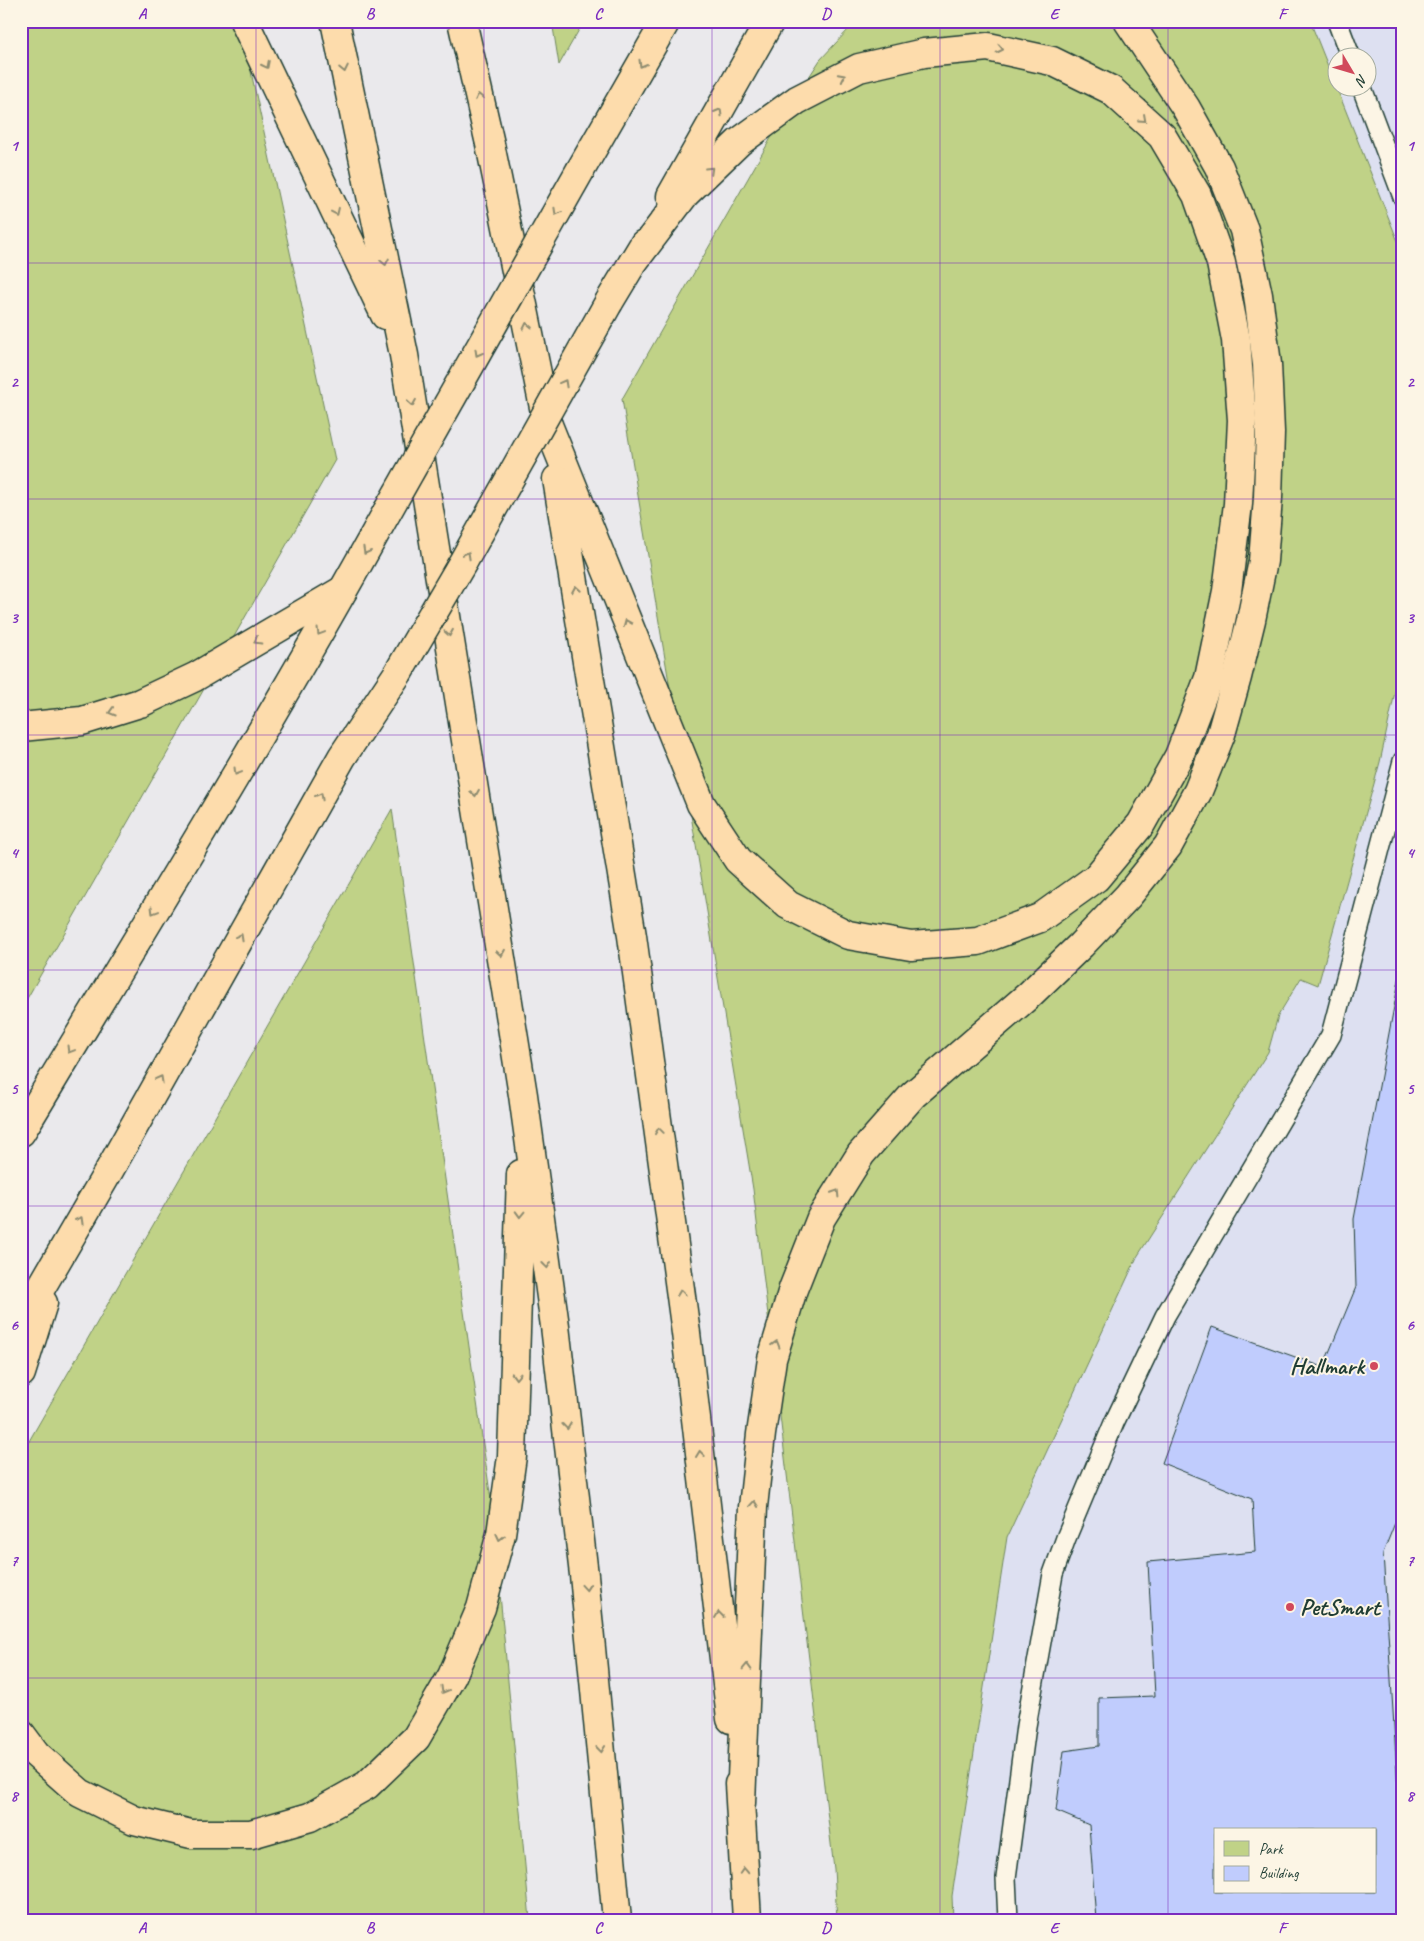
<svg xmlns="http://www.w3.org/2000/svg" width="1424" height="1941" viewBox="0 0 1424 1941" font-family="Caveat,sans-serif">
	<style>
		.built { fill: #dde0f1; fill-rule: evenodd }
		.green { fill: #c0d287; stroke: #70885e }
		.building { fill: #c0ccfd; stroke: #1f3d34; fill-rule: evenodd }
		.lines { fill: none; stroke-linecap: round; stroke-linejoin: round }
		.lane-casing { stroke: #1f3d34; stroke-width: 22 }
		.highway-casing { stroke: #1f3d34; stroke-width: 31 }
		.lane { stroke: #fcf5e5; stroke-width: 19 }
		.highway { stroke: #fddcac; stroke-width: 28 }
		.highway-bridge-casing { stroke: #1f3d34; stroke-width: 31; stroke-linecap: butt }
		.highway-bridge { stroke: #fddcac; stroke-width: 28 }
		.oneway { stroke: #8e8c70 }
		.grid { fill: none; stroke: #7b2cbf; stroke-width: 1; stroke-opacity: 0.55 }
		.poi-dot { fill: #d1495b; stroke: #fcf5e5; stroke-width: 2 }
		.labels { text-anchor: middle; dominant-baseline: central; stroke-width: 4; stroke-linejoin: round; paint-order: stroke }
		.poi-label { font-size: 24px; font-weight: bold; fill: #1f3d34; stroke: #fcf5e5; text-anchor: end }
		.neatline { fill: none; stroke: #7b2cbf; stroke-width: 2 }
		.grid-label { font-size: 16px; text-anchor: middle; font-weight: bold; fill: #7b2cbf }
	</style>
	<rect width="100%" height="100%" fill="#eae9ec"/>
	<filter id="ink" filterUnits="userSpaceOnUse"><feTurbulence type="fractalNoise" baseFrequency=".02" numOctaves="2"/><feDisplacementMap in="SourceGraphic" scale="10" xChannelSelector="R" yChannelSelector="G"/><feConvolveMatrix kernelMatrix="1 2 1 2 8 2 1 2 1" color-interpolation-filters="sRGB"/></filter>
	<g filter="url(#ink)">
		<g class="built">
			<path d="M1310,21H1403V254ZM1336,58H1366V88H1336Z"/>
			<path d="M1403,655V1920H953L952,1896L1007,1537L1137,1257L1268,1052L1278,1016L1302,978L1318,985L1380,762ZM1215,1830H1375V1892H1215Z"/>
		</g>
		<g class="green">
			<path d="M21,21H240L335,460L21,1009Z"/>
			<path d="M552,21H584L559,65Z"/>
			<path d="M853,21H1310L1403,254V655L1380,762L1318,985L1301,978L1278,1016L1268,1052L1137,1257L1007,1537L952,1896L953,1920H837L834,1869L753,1189L622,399L783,117L820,60L848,30Z"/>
			<path d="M392,809L492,1507L530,1920H21V1455Z"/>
		</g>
		<path class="building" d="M1403,959V1503L1383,1553L1403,1869V1920H1096L1089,1825L1056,1811L1064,1751L1099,1746V1698L1155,1696L1148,1562L1255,1552L1252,1499L1162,1463L1212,1327L1323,1367L1356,1287L1354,1219ZM1215,1830H1375V1892H1215Z"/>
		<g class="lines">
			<defs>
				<g id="lane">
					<path d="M1337,21L1351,58"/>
					<path d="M1362,88L1403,197"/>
					<path d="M1008,1920L1006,1878L1026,1726L1053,1574L1066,1538L1114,1423L1165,1316L1331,1035L1403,761"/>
				</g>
				<g id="highway">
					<path d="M244,21L385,315"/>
					<path d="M335,21L404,355L523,1095L555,1326L584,1575L617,1920"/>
					<path d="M462,21L490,144L549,432"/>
					<path d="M581,169L666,21"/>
					<path d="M671,196L770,21"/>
					<path d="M609,302L644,244"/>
					<path d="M548,425L701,804L738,860L788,905L848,935L911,946L978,941L1040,918L1096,878L1141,824L1179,756L1209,678L1227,591L1238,504L1242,420L1236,340L1221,263L1197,195L1162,136L1111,90L1052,61L988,47L924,53L859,68L797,100L739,142L685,194L634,261"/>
					<path d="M557,479L632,936L686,1333L731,1719"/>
					<path d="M21,727L82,721L140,703L195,677L343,590"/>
					<path d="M21,1132C145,926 271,722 387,512"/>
					<path d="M21,1322L110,1169L342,757L398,673"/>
					<path d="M21,1373L43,1303"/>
					<path d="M21,1734L36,1754L80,1793L134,1820L191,1834H251L310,1817L367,1785L416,1738L452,1676L481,1608L501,1534L512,1456L521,1174"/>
					<path d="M739,1784L747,1920"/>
					<path d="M741,1803L753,1507L761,1434L772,1359L793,1289L821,1218L861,1154L913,1095L1029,995L1081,945L1128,896L1168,846L1198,791L1221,734L1237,677L1251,620L1263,561L1268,498L1270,432L1267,364L1258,295L1244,230L1219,167L1186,108L1128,21"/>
				</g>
			</defs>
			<use href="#lane" class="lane-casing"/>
			<use href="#highway" class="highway-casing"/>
			<use href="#lane" class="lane"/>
			<use href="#highway" class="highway"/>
			<defs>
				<g id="highway-bridge">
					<path d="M387,512L581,169"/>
					<path d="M398,673L463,562L609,302"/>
				</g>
			</defs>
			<use href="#highway-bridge" class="highway-bridge-casing"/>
			<use href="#highway-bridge" class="highway-bridge"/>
		</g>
		<defs><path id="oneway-chevron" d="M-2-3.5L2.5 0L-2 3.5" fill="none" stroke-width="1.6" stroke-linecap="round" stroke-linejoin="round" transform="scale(1.25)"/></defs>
		<g class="oneway">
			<use href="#oneway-chevron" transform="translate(1000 49) rotate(12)"/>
			<use href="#oneway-chevron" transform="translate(642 64) rotate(120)"/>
			<use href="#oneway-chevron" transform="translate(266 65) rotate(63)"/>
			<use href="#oneway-chevron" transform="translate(344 69) rotate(78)"/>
			<use href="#oneway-chevron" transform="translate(842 77) rotate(-27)"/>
			<use href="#oneway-chevron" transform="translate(479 97) rotate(-103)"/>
			<use href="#oneway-chevron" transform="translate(719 112) rotate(-60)"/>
			<use href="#oneway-chevron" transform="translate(1143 119) rotate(42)"/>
			<use href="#oneway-chevron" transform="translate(710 170) rotate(-44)"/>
			<use href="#oneway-chevron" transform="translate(336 212) rotate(65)"/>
			<use href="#oneway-chevron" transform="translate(557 212) rotate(119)"/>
			<use href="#oneway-chevron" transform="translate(385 262) rotate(78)"/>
			<use href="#oneway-chevron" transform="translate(527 326) rotate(-102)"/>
			<use href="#oneway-chevron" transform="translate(478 353) rotate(119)"/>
			<use href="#oneway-chevron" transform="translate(564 383) rotate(-61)"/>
			<use href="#oneway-chevron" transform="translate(412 403) rotate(81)"/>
			<use href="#oneway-chevron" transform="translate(366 551) rotate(119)"/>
			<use href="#oneway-chevron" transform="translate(467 555) rotate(-61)"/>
			<use href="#oneway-chevron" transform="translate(576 589) rotate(-100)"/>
			<use href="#oneway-chevron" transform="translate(627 623) rotate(-112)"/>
			<use href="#oneway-chevron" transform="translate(320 632) rotate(121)"/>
			<use href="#oneway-chevron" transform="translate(449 633) rotate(81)"/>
			<use href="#oneway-chevron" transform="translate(257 641) rotate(150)"/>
			<use href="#oneway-chevron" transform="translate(112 712) rotate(163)"/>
			<use href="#oneway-chevron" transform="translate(237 772) rotate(121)"/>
			<use href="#oneway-chevron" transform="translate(475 793) rotate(81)"/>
			<use href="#oneway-chevron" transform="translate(320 796) rotate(-61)"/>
			<use href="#oneway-chevron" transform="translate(154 911) rotate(121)"/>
			<use href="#oneway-chevron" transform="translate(240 937) rotate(-61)"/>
			<use href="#oneway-chevron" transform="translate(501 953) rotate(81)"/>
			<use href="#oneway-chevron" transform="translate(70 1050) rotate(121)"/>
			<use href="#oneway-chevron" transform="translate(160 1079) rotate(-61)"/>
			<use href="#oneway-chevron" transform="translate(659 1131) rotate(-98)"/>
			<use href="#oneway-chevron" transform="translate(836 1193) rotate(-58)"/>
			<use href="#oneway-chevron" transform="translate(520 1214) rotate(92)"/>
			<use href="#oneway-chevron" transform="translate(80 1220) rotate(-60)"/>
			<use href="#oneway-chevron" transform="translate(547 1265) rotate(83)"/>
			<use href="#oneway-chevron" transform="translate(681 1293) rotate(-97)"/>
			<use href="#oneway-chevron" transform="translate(776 1344) rotate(-73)"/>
			<use href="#oneway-chevron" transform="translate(516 1376) rotate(92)"/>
			<use href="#oneway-chevron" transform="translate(567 1426) rotate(83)"/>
			<use href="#oneway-chevron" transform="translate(700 1454) rotate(-97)"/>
			<use href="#oneway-chevron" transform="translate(754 1504) rotate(-85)"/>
			<use href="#oneway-chevron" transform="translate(500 1537) rotate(103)"/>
			<use href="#oneway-chevron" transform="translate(586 1587) rotate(85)"/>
			<use href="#oneway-chevron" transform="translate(719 1615) rotate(-97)"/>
			<use href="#oneway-chevron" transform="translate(747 1667) rotate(-88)"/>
			<use href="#oneway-chevron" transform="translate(444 1690) rotate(120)"/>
			<use href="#oneway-chevron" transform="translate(601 1749) rotate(84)"/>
			<use href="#oneway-chevron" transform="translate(744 1871) rotate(-93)"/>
		</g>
	</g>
	<path class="grid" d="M256,21V1920M484,21V1920M712,21V1920M940,21V1920M1168,21V1920M21,263H1403M21,499H1403M21,735H1403M21,970H1403M21,1206H1403M21,1442H1403M21,1678H1403"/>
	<g class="poi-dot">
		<circle cx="1374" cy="1366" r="5"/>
		<circle cx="1290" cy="1607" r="5"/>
	</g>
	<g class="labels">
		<g class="poi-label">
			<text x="1364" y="1366">Hallmark</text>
			<text x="1300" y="1607" text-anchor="start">PetSmart</text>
		</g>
	</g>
	<rect width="1424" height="1941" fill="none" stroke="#fcf5e5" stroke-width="55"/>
	<rect x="1214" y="1828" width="162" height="65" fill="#fcf5e5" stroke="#a4ab9e"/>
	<rect x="1224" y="1841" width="25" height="15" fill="#c0d287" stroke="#a4ab9e"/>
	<text x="1259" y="1854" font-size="15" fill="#1f3d34">Park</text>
	<rect x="1224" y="1866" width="25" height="15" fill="#c0ccfd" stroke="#a4ab9e"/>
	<text x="1259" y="1878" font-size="15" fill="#1f3d34">Building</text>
	<g transform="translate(1352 72) rotate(128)"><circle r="24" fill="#fcf5e5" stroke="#a4ab9e"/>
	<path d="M0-4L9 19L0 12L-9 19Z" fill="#d1495b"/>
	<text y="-8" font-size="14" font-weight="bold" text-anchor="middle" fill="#1f3d34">N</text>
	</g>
	<rect x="28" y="28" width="1368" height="1886" class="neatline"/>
	<g class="grid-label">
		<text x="142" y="19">A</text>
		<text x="370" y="19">B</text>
		<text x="598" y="19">C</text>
		<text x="826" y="19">D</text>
		<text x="1054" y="19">E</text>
		<text x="1282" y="19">F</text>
		<text x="14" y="151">1</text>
		<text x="1410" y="151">1</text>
		<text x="14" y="387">2</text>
		<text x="1410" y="387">2</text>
		<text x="14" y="623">3</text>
		<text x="1410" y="623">3</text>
		<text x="14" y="858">4</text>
		<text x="1410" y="858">4</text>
		<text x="14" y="1094">5</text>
		<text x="1410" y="1094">5</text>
		<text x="14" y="1330">6</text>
		<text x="1410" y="1330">6</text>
		<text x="14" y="1566">7</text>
		<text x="1410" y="1566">7</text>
		<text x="14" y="1801">8</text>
		<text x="1410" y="1801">8</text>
		<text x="142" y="1933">A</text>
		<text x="370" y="1933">B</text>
		<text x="598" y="1933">C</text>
		<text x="826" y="1933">D</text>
		<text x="1054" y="1933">E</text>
		<text x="1282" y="1933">F</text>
	</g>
</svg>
